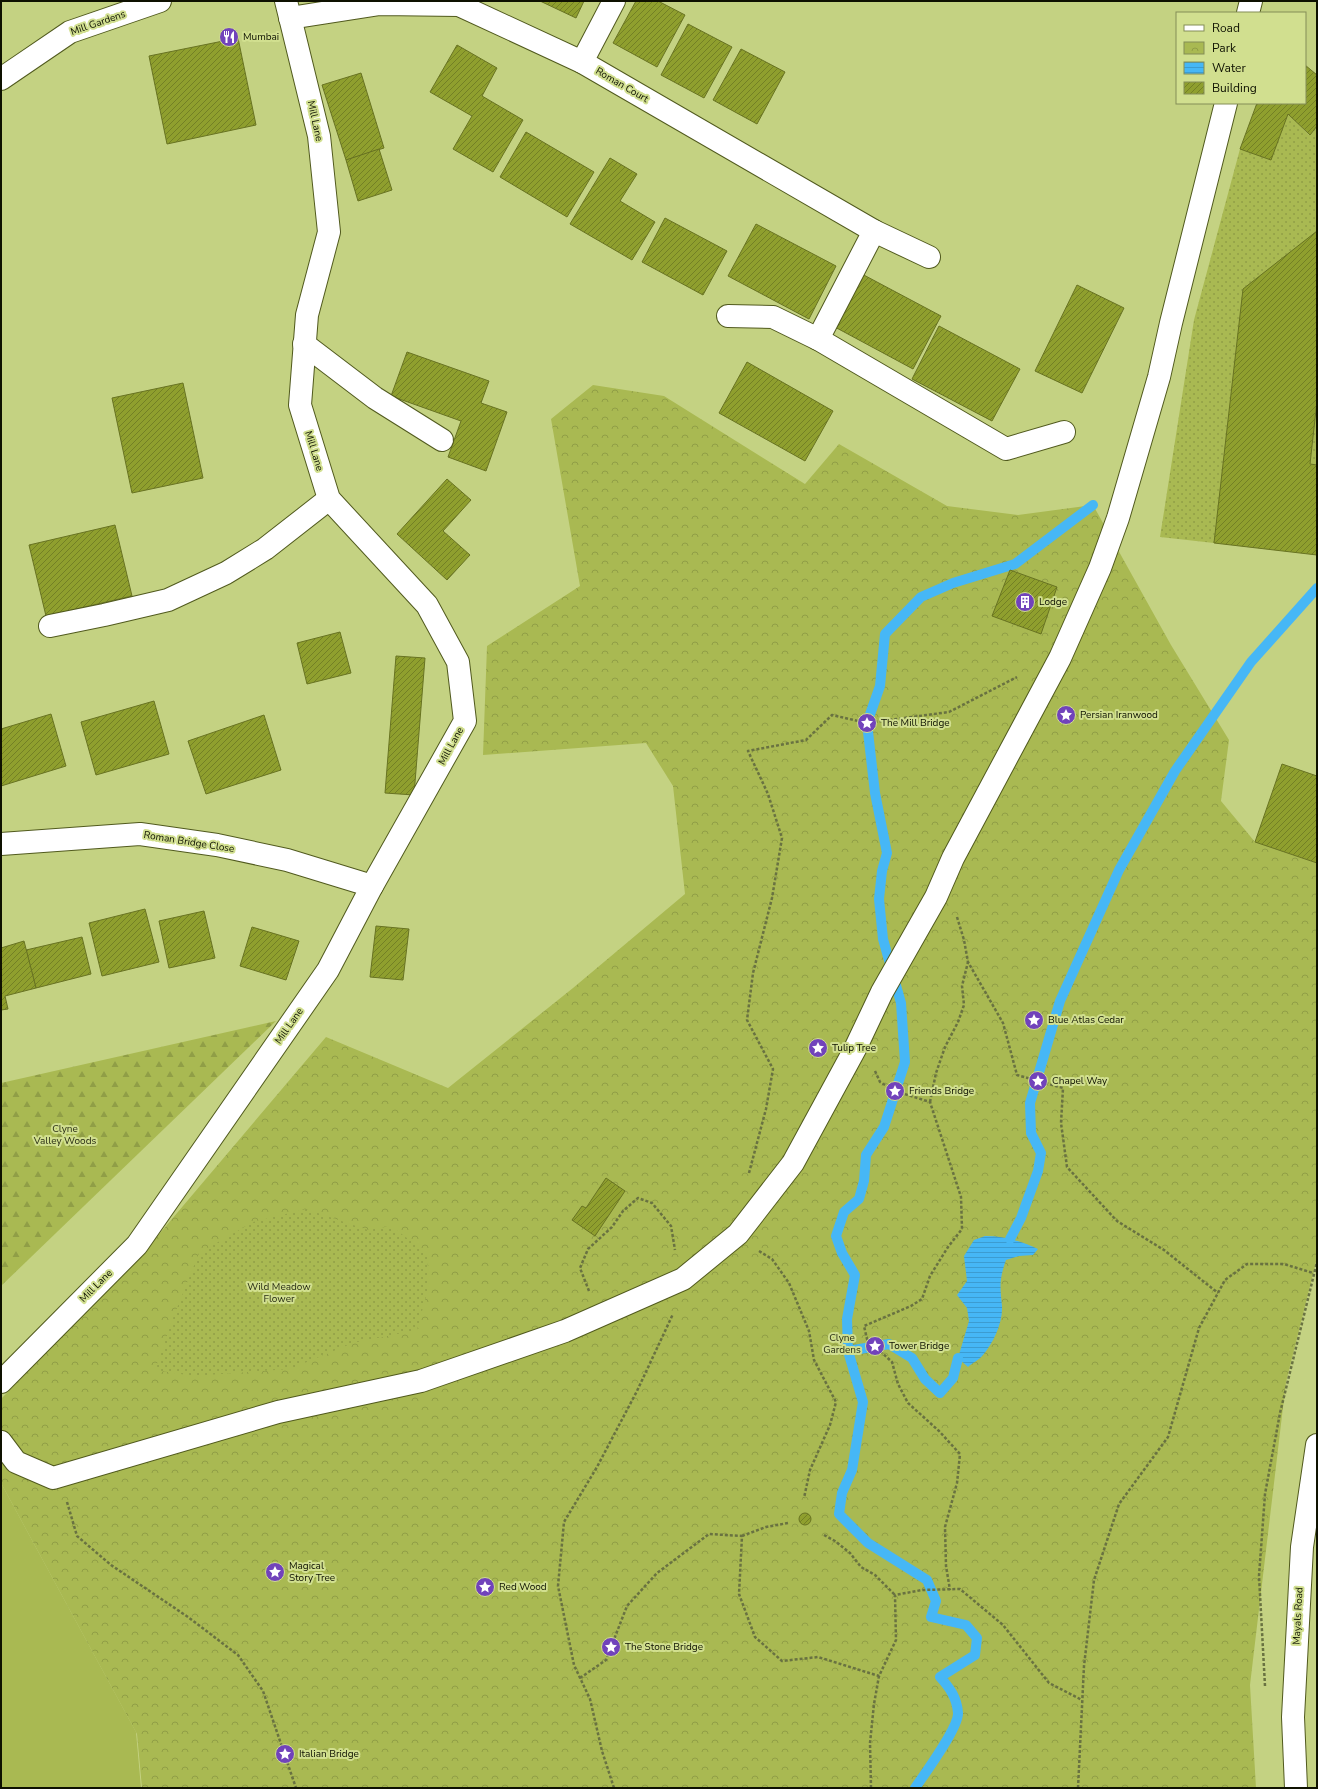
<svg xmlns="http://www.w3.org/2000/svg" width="1318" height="1789" viewBox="0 0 1318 1789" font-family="'Nunito Sans',sans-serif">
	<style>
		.grass { fill: #a9b952 }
		.forest { fill: url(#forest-firs) }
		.park { fill: url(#park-crowns) }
		.garden { fill: url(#garden-dots) }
		.water { fill: url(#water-rules) }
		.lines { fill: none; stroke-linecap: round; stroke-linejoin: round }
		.stream { stroke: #46b7f6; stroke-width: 10 }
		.building { fill: url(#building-hatch); stroke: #687322 }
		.minor-casing { stroke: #515a1e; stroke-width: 24 }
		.major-casing { stroke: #515a1e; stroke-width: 24 }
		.path { stroke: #697241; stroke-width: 2.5; stroke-dasharray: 3 2; stroke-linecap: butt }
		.minor { stroke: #fff; stroke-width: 22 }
		.major { stroke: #fff; stroke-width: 22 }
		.labels { text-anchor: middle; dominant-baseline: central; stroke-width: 4; stroke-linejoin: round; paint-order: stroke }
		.street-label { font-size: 10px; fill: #0e1100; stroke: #d1df8f }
		.poi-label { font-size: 10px; fill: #0e1100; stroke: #d1df8f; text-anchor: start }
		.park-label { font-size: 10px; fill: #292d15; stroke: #d1df8f }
	</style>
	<defs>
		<pattern id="forest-firs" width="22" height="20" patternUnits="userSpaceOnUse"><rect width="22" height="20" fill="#a9b952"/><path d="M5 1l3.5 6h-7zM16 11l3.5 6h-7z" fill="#909e46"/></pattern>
		<pattern id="park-crowns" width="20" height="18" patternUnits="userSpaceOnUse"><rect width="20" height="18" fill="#a9b952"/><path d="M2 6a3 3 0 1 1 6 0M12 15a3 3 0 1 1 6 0" fill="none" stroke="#909e46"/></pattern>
		<pattern id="garden-dots" width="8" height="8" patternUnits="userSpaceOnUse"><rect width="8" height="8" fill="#a9b952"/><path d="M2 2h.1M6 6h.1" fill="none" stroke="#909e46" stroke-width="1.8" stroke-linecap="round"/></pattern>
		<pattern id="water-rules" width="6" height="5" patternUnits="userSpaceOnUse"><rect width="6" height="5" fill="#46b7f6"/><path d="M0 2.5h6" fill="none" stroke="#3c9cd1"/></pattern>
		<pattern id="building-hatch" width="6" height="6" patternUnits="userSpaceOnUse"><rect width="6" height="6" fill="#8f9f2e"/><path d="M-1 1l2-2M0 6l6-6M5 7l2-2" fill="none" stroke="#738025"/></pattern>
	</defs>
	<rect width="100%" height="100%" fill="#c4d282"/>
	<path class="grass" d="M1,1483L136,1732L141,1788H1Z"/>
	<path class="forest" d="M276,1021L1,1286V1083Z"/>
	<path class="park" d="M593,385L664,396L805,484L839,444L947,506L1018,515L1093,505L1171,645L1229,740L1221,801L1255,842L1317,863V1258L1286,1382L1250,1685L1256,1788H142L137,1734L1,1483V1399L144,1252L326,1037L448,1088L573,988L685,894L673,786L646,743L483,755L487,646L580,586L551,419Z"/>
	<g class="garden">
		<path d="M1288,114L1309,135L1317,126V231L1214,543L1160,537L1194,320L1240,149Z"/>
		<path d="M1317,401V465L1310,464Z"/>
		<path d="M306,1209L368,1230L391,1226L427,1253L429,1285L417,1330L353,1343L290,1369L193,1376L155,1370L173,1318L199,1253L253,1222Z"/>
	</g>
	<path class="water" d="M985,1236C1004,1236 1021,1241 1038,1249L1033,1255L1019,1256L1006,1260C999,1280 1000,1286 1002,1306C1003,1323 993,1343 983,1355C979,1360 972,1363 968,1367L958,1358L969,1321L967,1308L957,1295L967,1281L964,1256L974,1240Z"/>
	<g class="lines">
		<g class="stream">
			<path d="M1010,1239L1021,1218L1038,1171L1041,1153L1031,1133L1030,1103L1060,1001L1119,870L1175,771L1251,662L1317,588"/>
			<path d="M848,1351L889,1344L912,1358L925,1379L940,1393L953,1378L958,1358"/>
			<path d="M915,1788C924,1775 959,1727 958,1713C957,1698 950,1688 940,1677L975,1655L977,1638L966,1625L931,1617L936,1601L927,1580L868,1543L839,1514L842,1493L852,1470L863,1402L848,1351L847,1319L855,1275L842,1253L836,1236L844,1212L859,1199L864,1181L866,1155L884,1127L905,1062L901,1003L883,939L879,899L882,871L887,853L875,793L867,723L880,686L885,634L921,597L953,583L1015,564L1093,505"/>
		</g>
	</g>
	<g class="building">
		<path d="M540,1H584L576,18Z"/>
		<path d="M636,1H658L685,15L657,67L613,43Z"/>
		<path d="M688,24L732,47L704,98L661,75Z"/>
		<path d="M238,38L256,125L167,144L149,56Z"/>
		<path d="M457,45L497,68L482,96L523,120L493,172L453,149L472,116L430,92Z"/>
		<path d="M741,49L785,72L757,124L713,100Z"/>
		<path d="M1305,65L1317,75V126L1310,135L1288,114L1271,160L1240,149L1257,103H1305Z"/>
		<path d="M361,73L384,148L346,160L322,85Z"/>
		<path d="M526,132L594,172L567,217L500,177Z"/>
		<path d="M379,149L392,190L358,201L346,160Z"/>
		<path d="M610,158L637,174L620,201L655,222L632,260L570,224Z"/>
		<path d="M665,218L727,251L703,295L642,262Z"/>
		<path d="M756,224L836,266L809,319L728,276Z"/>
		<path d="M1317,231V401L1310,464L1317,465V555L1214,543L1243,289Z"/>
		<path d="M860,273L941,316L913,369L833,326Z"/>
		<path d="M1077,285L1124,308L1082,393L1035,371Z"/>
		<path d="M939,326L1020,369L992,421L912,379Z"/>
		<path d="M407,352L489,381L481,403L507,412L486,471L448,457L461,421L391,396Z"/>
		<path d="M747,362L833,411L805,461L719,413Z"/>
		<path d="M183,383L203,478L132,493L112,398Z"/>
		<path d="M447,479L471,500L443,531L470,555L447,580L397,534Z"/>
		<path d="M115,525L132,596L46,616L29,545Z"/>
		<path d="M1010,570L1057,587L1041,634L992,616Z"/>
		<path d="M340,632L351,673L307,684L297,643Z"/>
		<path d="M396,656L425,658L414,795L385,793Z"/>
		<path d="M154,701L169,754L96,775L81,722Z"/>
		<path d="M51,714L66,766L1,786V729Z"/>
		<path d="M264,715L281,770L206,794L188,741Z"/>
		<path d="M1282,764L1317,776V863L1255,842Z"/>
		<path d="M145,909L159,962L102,976L89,923Z"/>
		<path d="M204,911L215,958L169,968L159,921Z"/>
		<path d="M376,926L409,929L403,980L370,977Z"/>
		<path d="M252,927L299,941L286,980L240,966Z"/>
		<path d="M82,937L91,974L36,988L26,950Z"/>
		<path d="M24,941L36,988L5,996L8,1009L1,1010V948Z"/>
		<path d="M606,1178L625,1191L595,1236L572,1220L582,1206L586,1208Z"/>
		<circle cx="805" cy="1519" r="6"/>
	</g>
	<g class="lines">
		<defs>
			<g id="minor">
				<path d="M1248,13L1251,1"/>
				<path d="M290,18L380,4L459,5L582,62L874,231L929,257"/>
				<path d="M582,62L614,1"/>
				<path d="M1,79L70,32L160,1"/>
				<path d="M728,316L773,317L818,339L1006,449L1064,432"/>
				<path d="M818,339L874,231"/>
				<path d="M304,344L375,398L442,440"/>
				<path d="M50,626L104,615L168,600L226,573L265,549L329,499"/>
				<path d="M1,844L140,834L217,845L287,860L372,886"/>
				<path d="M1,1382L137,1245L328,970L372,886L465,721L458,662L427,605L329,499L300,405L307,315L329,232L319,136L286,1"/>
				<path d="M1,1442L16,1462L53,1478L278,1412L421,1381L565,1331L683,1279L738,1234L793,1163L855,1049L882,992L936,897L953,858L1060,658L1100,568L1118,518L1159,377L1171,323L1226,103"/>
			</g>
			<path id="major" d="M1296,1788L1293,1717L1302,1547L1317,1445"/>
		</defs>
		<use href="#minor" class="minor-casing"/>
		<use href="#major" class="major-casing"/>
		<g class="path">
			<path d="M957,917L964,940L968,962L1003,1023L1017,1075L1063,1088L1061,1123L1067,1167L1117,1221L1164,1250L1218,1293"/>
			<path d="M875,1071L880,1082L895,1091L930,1102L961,1197L962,1229L948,1247L930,1276L922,1299L911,1306L864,1326L867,1339L892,1362L898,1384L908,1403L939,1431L960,1454L957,1483L945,1527L946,1566L950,1590"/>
			<path d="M930,1102L936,1073L945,1047L958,1022L964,1005L962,986L968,962"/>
			<path d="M749,1173L766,1109L773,1069L747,1020L753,973L772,898L782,838L768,794L748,751L806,740L832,715L867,723L949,712L1017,677"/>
			<path d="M759,1251L772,1259L789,1283L809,1331L814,1360L836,1402L830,1425L810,1470L804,1498"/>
			<path d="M589,1291L580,1268L588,1249L612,1227L623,1211L638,1198L652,1203L671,1226L675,1250"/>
			<path d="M67,1502L77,1536L111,1565L188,1617L238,1655L263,1691L296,1788"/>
			<path d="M824,1535L835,1541L850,1553L861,1567L875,1575L895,1595"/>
			<path d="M742,1536L766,1527L788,1523"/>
			<path d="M580,1678L606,1660L627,1606L657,1573L709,1534L742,1536L739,1594L755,1637L782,1661L818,1657L879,1676L896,1640L895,1595L922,1590L960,1589L1003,1625L1049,1683L1082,1700"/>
			<path d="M1265,1686L1259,1576L1265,1494L1280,1413L1317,1262"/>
			<path d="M614,1788L602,1751L590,1699L574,1665L558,1586L564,1522L597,1467L637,1391L673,1314"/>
			<path d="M871,1788L870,1743L874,1704L879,1676"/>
			<path d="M1078,1788L1084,1666L1094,1580L1119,1504L1168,1437L1199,1328L1225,1280L1247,1264H1284L1313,1273"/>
		</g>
		<use href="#minor" class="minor"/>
		<use href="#major" class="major"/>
	</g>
	<defs>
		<symbol id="restaurant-disc" viewBox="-11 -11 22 22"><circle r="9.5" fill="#7143bb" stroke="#d1df8f"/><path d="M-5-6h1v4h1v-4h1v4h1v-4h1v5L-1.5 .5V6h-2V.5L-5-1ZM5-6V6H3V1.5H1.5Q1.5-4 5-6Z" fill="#fff"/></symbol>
		<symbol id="building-disc" viewBox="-11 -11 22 22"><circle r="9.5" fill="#7143bb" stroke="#d1df8f"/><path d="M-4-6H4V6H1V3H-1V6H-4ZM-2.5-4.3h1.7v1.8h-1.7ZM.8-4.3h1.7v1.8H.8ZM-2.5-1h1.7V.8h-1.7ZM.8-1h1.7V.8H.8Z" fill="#fff"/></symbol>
		<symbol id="sight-disc" viewBox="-11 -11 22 22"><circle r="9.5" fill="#7143bb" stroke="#d1df8f"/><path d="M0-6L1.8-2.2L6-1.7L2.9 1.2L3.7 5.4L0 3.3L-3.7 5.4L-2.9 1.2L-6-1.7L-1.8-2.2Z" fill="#fff"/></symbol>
	</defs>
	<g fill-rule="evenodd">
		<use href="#restaurant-disc" x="218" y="26" width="22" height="22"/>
		<use href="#building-disc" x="1014" y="591" width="22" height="22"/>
		<use href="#sight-disc" x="1055" y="704" width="22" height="22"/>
		<use href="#sight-disc" x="856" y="712" width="22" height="22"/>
		<use href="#sight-disc" x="1023" y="1009" width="22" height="22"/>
		<use href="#sight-disc" x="807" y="1037" width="22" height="22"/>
		<use href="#sight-disc" x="1027" y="1070" width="22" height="22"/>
		<use href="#sight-disc" x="884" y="1080" width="22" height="22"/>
		<use href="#sight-disc" x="864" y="1335" width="22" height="22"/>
		<use href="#sight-disc" x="264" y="1561" width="22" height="22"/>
		<use href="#sight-disc" x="474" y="1576" width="22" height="22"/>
		<use href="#sight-disc" x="600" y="1636" width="22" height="22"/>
		<use href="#sight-disc" x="274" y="1743" width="22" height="22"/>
	</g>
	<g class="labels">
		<g class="street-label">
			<text transform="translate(98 23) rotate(-19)">Mill Gardens</text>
			<text transform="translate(622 85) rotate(30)">Roman Court</text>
			<text transform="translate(315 121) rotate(78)">Mill Lane</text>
			<text transform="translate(314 451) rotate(73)">Mill Lane</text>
			<text transform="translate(451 746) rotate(-61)">Mill Lane</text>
			<text transform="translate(189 842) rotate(9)">Roman Bridge Close</text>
			<text transform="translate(289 1026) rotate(-55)">Mill Lane</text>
			<text transform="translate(96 1286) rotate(-45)">Mill Lane</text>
			<text transform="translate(1298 1616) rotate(-87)">Mayals Road</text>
		</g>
		<g class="poi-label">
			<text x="243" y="37">Mumbai</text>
			<text x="1039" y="602">Lodge</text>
			<text x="1080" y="715">Persian Iranwood</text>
			<text x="881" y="723">The Mill Bridge</text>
			<text x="1048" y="1020">Blue Atlas Cedar</text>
			<text x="832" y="1048">Tulip Tree</text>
			<text x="1052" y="1081">Chapel Way</text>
			<text x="909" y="1091">Friends Bridge</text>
			<text x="889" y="1346">Tower Bridge</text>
			<text x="289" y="1566">Magical<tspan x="289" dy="12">Story Tree</tspan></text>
			<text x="499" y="1587">Red Wood</text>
			<text x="625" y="1647">The Stone Bridge</text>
			<text x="299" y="1754">Italian Bridge</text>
		</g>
		<g class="park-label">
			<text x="65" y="1129">Clyne<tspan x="65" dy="12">Valley Woods</tspan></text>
			<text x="279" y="1287">Wild Meadow<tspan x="279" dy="12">Flower</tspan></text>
			<text x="842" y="1338">Clyne<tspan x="842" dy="12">Gardens</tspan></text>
		</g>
	</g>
	<rect width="1318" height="1789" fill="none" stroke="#0e1100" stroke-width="4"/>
	<rect x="1176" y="12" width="130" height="92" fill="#d1df8f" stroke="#838d56"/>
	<rect x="1184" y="25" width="20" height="6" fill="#ffffff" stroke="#838d56"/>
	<text x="1212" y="32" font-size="12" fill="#0e1100">Road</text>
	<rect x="1184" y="42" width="20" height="12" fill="url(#park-crowns)" stroke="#838d56"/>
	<text x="1212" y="52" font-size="12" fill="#0e1100">Park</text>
	<rect x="1184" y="62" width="20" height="12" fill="url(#water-rules)" stroke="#838d56"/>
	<text x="1212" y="72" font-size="12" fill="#0e1100">Water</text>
	<rect x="1184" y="82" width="20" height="12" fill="url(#building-hatch)" stroke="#838d56"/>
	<text x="1212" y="92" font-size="12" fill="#0e1100">Building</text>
</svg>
